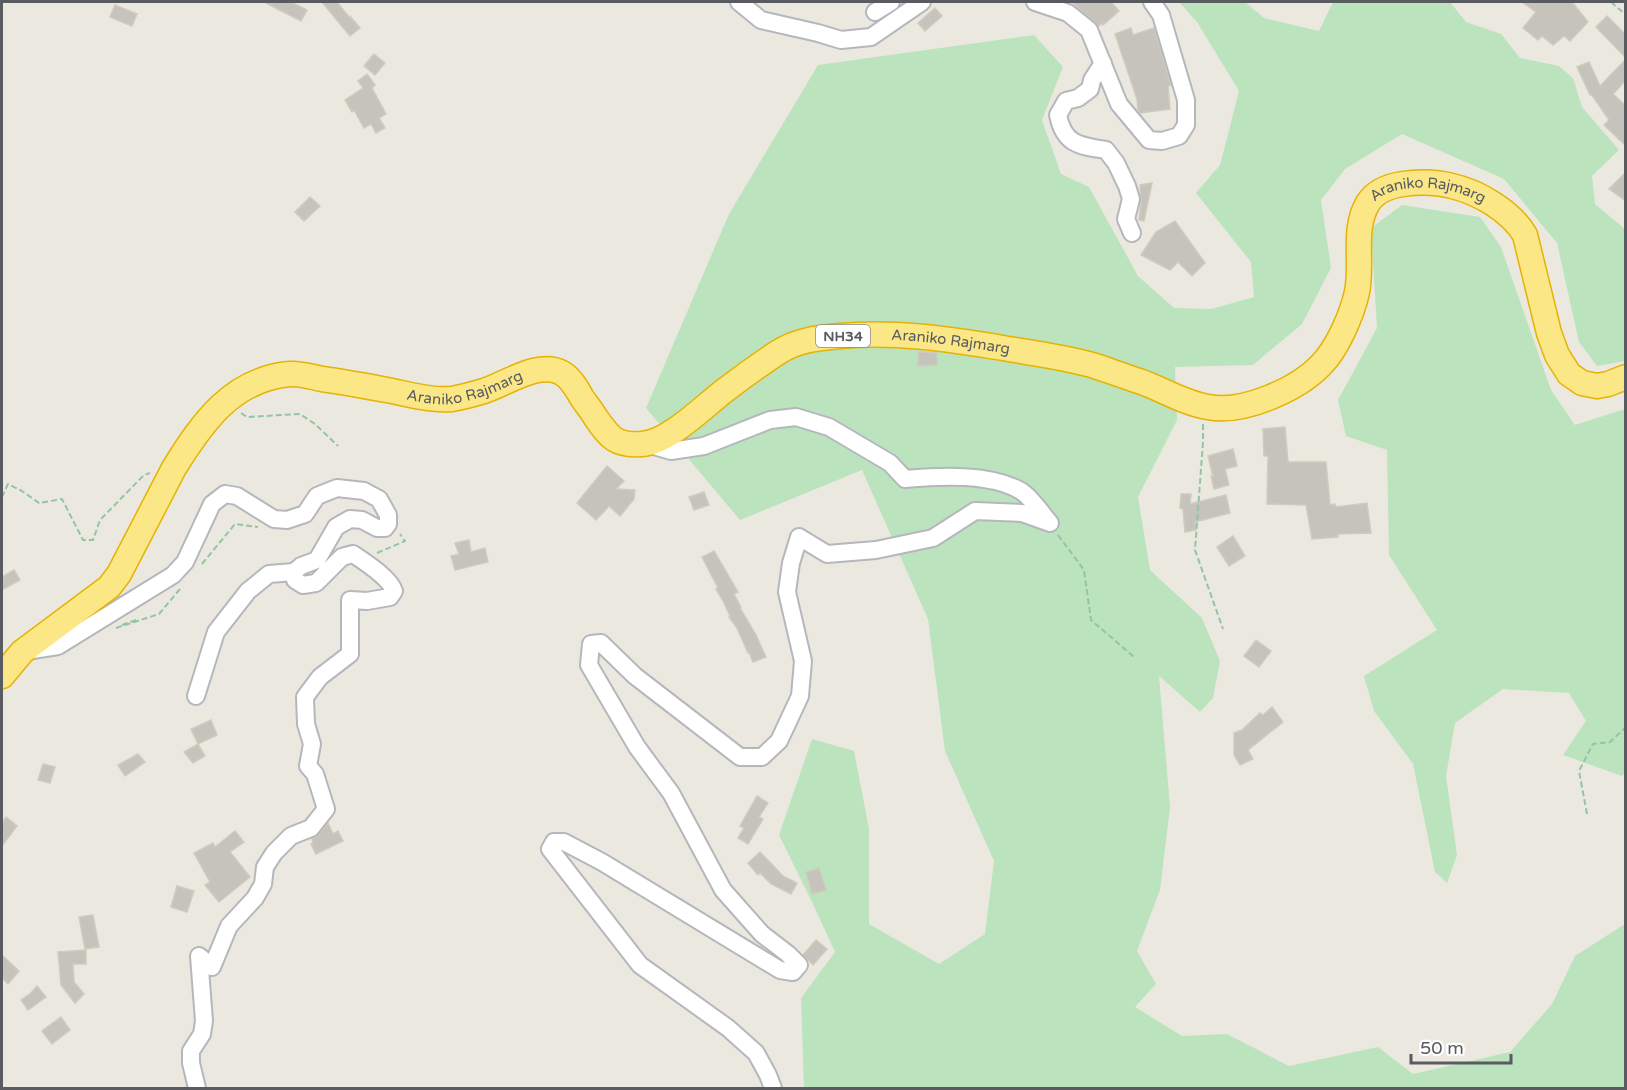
<svg xmlns="http://www.w3.org/2000/svg" width="1627" height="1090" viewBox="0 0 1627 1090" font-family="'Varela Round',sans-serif">
	<style>
		.green { fill: #bbe3be }
		.building { fill: #c6c3bc; stroke: #cfcbbd; stroke-width: 1.5 }
		.lines { fill: none; stroke-linecap: round; stroke-linejoin: round }
		.minor-casing { stroke: #b5b7bc; stroke-width: 20 }
		.highway-casing { stroke: #e6b204; stroke-width: 27 }
		.path { stroke: #94c4a6; stroke-width: 2; stroke-dasharray: 6 3; stroke-linecap: butt }
		.minor { stroke: #fff; stroke-width: 16 }
		.highway { stroke: #fbe786; stroke-width: 24 }
		.labels { text-anchor: middle; dominant-baseline: central; stroke-width: 4.5; stroke-linejoin: round; paint-order: stroke }
		.shield { fill: #fff; stroke: #8a8c90; stroke-width: 1.5 }
		.shield-label { font-size: 14px; font-weight: bold; fill: #585b60 }
		.street-label { font-size: 15px; fill: #585b60; stroke: #fff }
	</style>
	<rect width="100%" height="100%" fill="#ebe9df"/>
	<g class="green">
		<path d="M1179,2H1245L1264,18L1319,31L1333,2H1450L1466,22L1501,34L1520,58L1559,66L1573,78L1582,107L1619,150L1592,176L1595,204L1625,229V361L1597,366L1579,342L1557,243L1504,179L1402,134L1345,169L1321,200L1331,268L1302,324L1253,365L1175,367L1177,420L1138,497L1150,570L1202,618L1220,661L1213,698L1200,712L1159,676L1170,807L1160,890L1137,951L1156,984L1135,1007L1182,1036L1227,1034L1289,1066L1378,1047L1413,1074L1510,1052L1552,1004L1575,956L1625,924V1088H804L801,998L835,952L813,904L779,835L812,739L854,751L869,829V924L939,964L985,934L994,861L945,751L928,619L862,470L740,520L646,408L729,214L818,65L1034,35L1063,67L1042,120L1061,174L1089,187L1138,276L1174,308L1211,309L1254,297L1251,262L1196,193L1220,165L1239,91L1197,22Z"/>
		<path d="M1402,205L1480,217L1501,247L1551,390L1575,425L1625,409V772L1622,776L1563,755L1586,721L1569,693L1503,689L1455,723L1446,776L1457,855L1447,883L1435,872L1413,764L1374,711L1364,676L1437,630L1389,555L1387,450L1346,436L1338,400L1377,328L1371,228Z"/>
	</g>
	<g class="building">
		<path d="M264,2H291L307,10L301,21Z"/>
		<path d="M322,2H337L349,17L350,16L360,28L350,36Z"/>
		<path d="M1072,2H1111L1119,11L1103,25L1102,23L1099,26Z"/>
		<path d="M1522,2H1572L1588,22L1570,41L1564,36L1553,45L1542,36L1538,40L1523,28L1536,12Z"/>
		<path d="M115,5L137,14L132,26L110,17Z"/>
		<path d="M935,8L942,16L925,31L918,23Z"/>
		<path d="M1607,16L1626,35V58L1596,27Z"/>
		<path d="M1131,28L1133,35L1154,28L1171,85L1168,86L1170,109L1140,113L1138,111L1137,99L1115,34Z"/>
		<path d="M374,54L385,63L375,75L364,66Z"/>
		<path d="M1626,59V80L1613,94L1626,106V146L1604,125L1609,120L1592,95H1590L1577,67L1589,62L1600,86Z"/>
		<path d="M367,74L375,85L372,88L386,114L379,118L385,128L376,133L371,124L364,128L354,110L352,112L345,100L363,88L358,81Z"/>
		<path d="M1626,172V201L1609,189Z"/>
		<path d="M1152,183L1144,221L1139,220L1141,201L1140,185Z"/>
		<path d="M310,197L320,206L304,221L295,212Z"/>
		<path d="M1175,221L1205,263L1192,276L1178,262L1170,270L1141,255L1156,232Z"/>
		<path d="M918,352L937,353V365L918,366Z"/>
		<path d="M1285,427L1288,462H1326L1330,505L1335,504L1336,507L1367,503L1371,533L1338,534V537L1312,539L1306,505L1267,504L1268,456H1264L1263,429Z"/>
		<path d="M1233,449L1237,466L1225,469L1229,485L1214,489L1211,476H1213L1208,456Z"/>
		<path d="M607,466L624,481L616,489L635,490L634,499L620,516L609,506L596,520L577,503Z"/>
		<path d="M704,492L709,505L694,510L689,497Z"/>
		<path d="M1181,494H1191L1190,504L1226,495L1230,513L1195,522L1196,530L1185,532L1183,509L1180,508Z"/>
		<path d="M1233,536L1245,556L1229,566L1217,547Z"/>
		<path d="M469,540L471,552L485,548L488,562L455,570L451,556L459,554L455,543Z"/>
		<path d="M714,551L738,592L734,594L741,607L740,608L756,635L766,657L753,662L749,652L748,653L737,628L729,617L730,616L724,603L716,589L718,588L702,557Z"/>
		<path d="M14,570L20,580L2,590V577Z"/>
		<path d="M1256,640L1271,651L1259,667L1244,656Z"/>
		<path d="M1272,707L1283,722L1248,750L1253,759L1240,765L1234,755V733L1242,730L1260,713L1263,715Z"/>
		<path d="M211,720L217,735L198,744L191,729Z"/>
		<path d="M198,744L205,756L193,763L184,752Z"/>
		<path d="M138,754L145,762L125,776L118,765Z"/>
		<path d="M43,764L55,767L50,783L38,780Z"/>
		<path d="M757,796L768,803L759,817L763,819L748,844L738,838L744,828L740,826Z"/>
		<path d="M6,817L17,826L2,846V824Z"/>
		<path d="M328,823L333,834L338,831L343,841L316,854L311,844L313,843L312,839L319,835Z"/>
		<path d="M235,831L244,842L230,852L250,877L219,902L205,885L210,882L194,853L213,843L215,847Z"/>
		<path d="M760,852L783,876L797,883L791,894L771,884L760,873L758,875L748,863Z"/>
		<path d="M819,868L826,890L812,894L806,872Z"/>
		<path d="M177,886L194,891L187,912L171,907Z"/>
		<path d="M93,915L99,947L85,949L79,917Z"/>
		<path d="M816,940L827,949L813,965L803,955Z"/>
		<path d="M86,950V964H73L74,982L84,994L75,1003L61,985L58,952Z"/>
		<path d="M2,955L19,971L8,984L2,978Z"/>
		<path d="M37,986L46,997L28,1010L21,1000L31,993Z"/>
		<path d="M61,1017L70,1030L52,1044L42,1031Z"/>
	</g>
	<g class="lines">
		<defs>
			<g id="minor">
				<path d="M739,2L761,20L818,33L841,40L871,37L922,2"/>
				<path d="M1035,2L1068,13L1089,30L1119,104L1149,140L1162,141L1179,136L1186,125V100L1161,15L1152,2"/>
				<path d="M875,12L891,2"/>
				<path d="M1103,63L1092,80L1090,89L1078,98L1066,101L1058,115C1064,145 1080,146 1106,150L1116,163L1127,186L1131,199L1126,219L1132,233"/>
				<path d="M647,444L671,451L704,446L770,420L796,417L829,427L890,463L905,479C940,476 990,473 1021,491C1031,497 1042,514 1050,523L1022,513L975,511L933,538L876,550L827,554L799,537L791,563L787,592L803,661L800,696L779,741L762,757H740L635,676L601,643L591,644L589,665L637,747L671,793L723,890L762,934L788,954L799,965L793,972L780,970L602,862L564,842H554L550,849L640,965L728,1028L756,1053L768,1075L773,1088"/>
				<path d="M26,651L58,646L173,575L185,562L212,504L225,494L237,496L274,519L287,520L305,514L317,496L337,488L364,491L379,499L388,515V524L385,528H377L362,520L350,519L336,527L317,560L301,566L294,572L295,580L303,585L316,583L342,557L353,554C365,562 390,578 394,591L390,597L367,601L350,600V654L320,677L305,697L306,724L312,744L308,766L315,774L326,809L311,828L291,836L274,853L265,867L263,884L255,898L229,926L212,967L199,956L204,1021L202,1034L191,1051V1063L197,1088"/>
				<path d="M196,696L216,632L248,591L269,574L294,572"/>
			</g>
			<g id="highway">
				<path id="s1" d="M2,676L22,652L109,587L119,574L174,468C202,423 232,379 290,374C300,373 312,377 322,379C344,382 365,386 387,390C408,394 431,401 452,399C463,397 474,394 484,391C506,384 539,360 562,373C571,378 577,389 582,398C587,405 592,411 596,418C610,438 616,446 642,444C669,442 702,408 724,391C741,378 759,365 777,353C797,340 817,338 840,336C895,331 949,339 1003,348C1033,353 1063,357 1092,365C1108,370 1123,376 1139,381C1162,389 1184,403 1208,407C1242,414 1297,390 1321,365C1337,349 1352,315 1357,292C1363,264 1352,229 1368,203C1375,192 1389,186 1403,184C1418,182 1436,182 1452,186C1478,192 1511,211 1525,235L1549,333L1557,355L1569,374L1582,383L1597,386L1608,384L1626,377"/>
			</g>
		</defs>
		<use href="#minor" class="minor-casing"/>
		<use href="#highway" class="highway-casing"/>
		<g class="path">
			<path d="M1611,2L1626,15"/>
			<path d="M241,413L247,417L300,414L315,424L338,446"/>
			<path d="M1203,424V442L1195,550L1223,629"/>
			<path d="M2,497L8,484L22,491L39,503L62,499L83,540H93L100,520L144,475L150,473"/>
			<path d="M1058,535L1084,570L1091,620L1134,657"/>
			<path d="M377,553L405,541L400,534"/>
			<path d="M202,564L235,524L258,527"/>
			<path d="M122,625L139,619"/>
			<path d="M116,628L159,614L180,589"/>
			<path d="M1587,814L1579,771L1593,744L1610,742L1626,727"/>
		</g>
		<use href="#minor" class="minor"/>
		<use href="#highway" class="highway"/>
	</g>
	<g class="labels">
		<rect class="shield" x="816" y="325" width="54" height="22" rx="4.5"/>
		<g class="shield-label">
			<text x="843" y="336">NH34</text>
		</g>
		<g class="street-label">
			<text stroke="none"><textPath href="#s1" startOffset="1796">Araniko Rajmarg</textPath></text>
			<text stroke="none"><textPath href="#s1" startOffset="1166">Araniko Rajmarg</textPath></text>
			<text stroke="none"><textPath href="#s1" startOffset="610">Araniko Rajmarg</textPath></text>
		</g>
	</g>
	<rect width="1627" height="1090" fill="none" stroke="#585b60" stroke-width="6"/>
	<path d="M1411 1054v9h100v-9" fill="none" stroke="#585b60" stroke-width="3"/>
	<text x="1420" y="1054" font-size="18" fill="#585b60" stroke="#ffffff" stroke-width="4.5" paint-order="stroke">50 m</text>
</svg>
